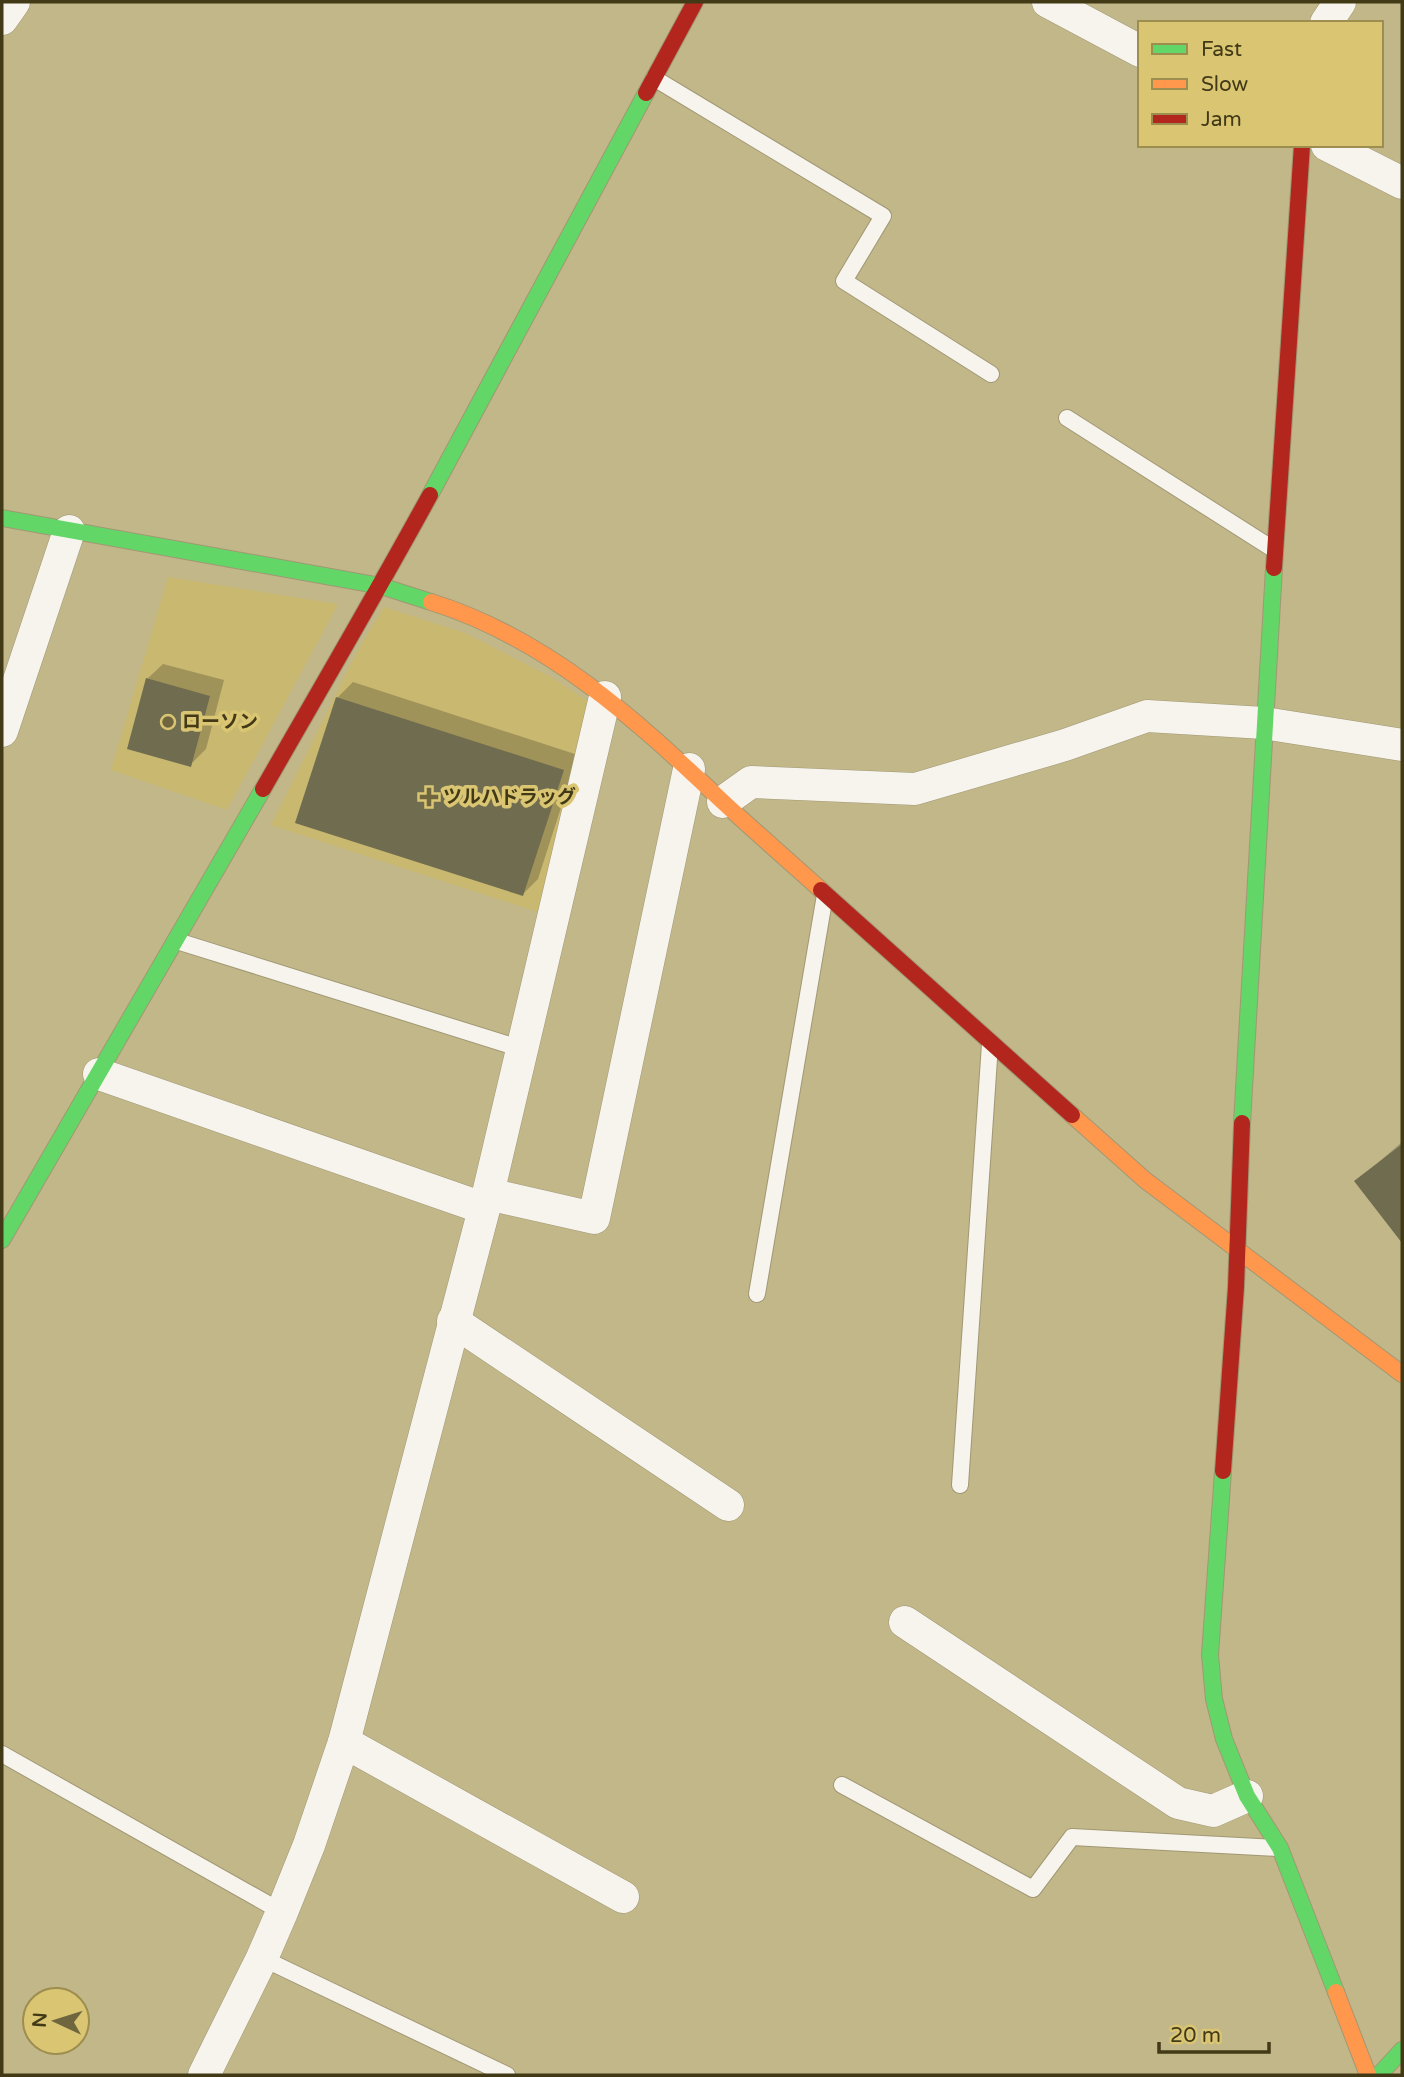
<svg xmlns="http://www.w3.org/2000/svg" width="1404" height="2077" viewBox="0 0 1404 2077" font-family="'Varela Round','Noto Sans JP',sans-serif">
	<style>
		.built { fill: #c9b870 }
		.shadow { fill: #0003 }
		.building { fill: #706c4f }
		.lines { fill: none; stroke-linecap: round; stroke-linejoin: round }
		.lane-casing { stroke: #a19874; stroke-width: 18 }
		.street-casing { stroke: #a19874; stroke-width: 33 }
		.fast-casing { stroke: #a19874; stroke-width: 18 }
		.slow-casing { stroke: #a19874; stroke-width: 18 }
		.jam-casing { stroke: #a19874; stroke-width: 18 }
		.lane { stroke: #f6f4ed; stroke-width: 16 }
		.street { stroke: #f6f4ed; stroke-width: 32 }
		.fast { stroke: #63d668; stroke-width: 16 }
		.slow { stroke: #ff974d; stroke-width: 16 }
		.jam { stroke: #b3261e; stroke-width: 16 }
		.poi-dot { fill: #6f663f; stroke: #d9c572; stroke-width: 2.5 }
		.labels { text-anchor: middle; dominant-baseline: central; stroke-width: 7; stroke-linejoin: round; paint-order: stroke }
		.poi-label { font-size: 19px; font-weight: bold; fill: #423a17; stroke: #d9c572; text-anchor: start }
	</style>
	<rect width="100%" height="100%" fill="#c2b789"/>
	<g class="built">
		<path d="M168,577L338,604L227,810L111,770Z"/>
		<path d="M384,607L465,633L551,677L590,703L538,912L271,825L357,652Z"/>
	</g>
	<g class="shadow">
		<path d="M163,664L224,680L206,749L190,765L147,679Z"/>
		<path d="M353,682L578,755L538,879L523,894L337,698Z"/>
		<path d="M1402,1142V1240L1357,1181Z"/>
	</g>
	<g class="building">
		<path d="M146,678L210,696L191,767L127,749Z"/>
		<path d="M336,697L564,770L523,896L295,823Z"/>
		<path d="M1401,1145L1402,1147V1243L1354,1181Z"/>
	</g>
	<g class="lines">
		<defs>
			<g id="lane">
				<path d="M654,78L883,216L844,281L991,374"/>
				<path d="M1067,418L1273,549"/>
				<path d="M177,941L522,1049"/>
				<path d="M757,1294L825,895"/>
				<path d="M960,1485L990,1044"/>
				<path d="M2,1754L282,1912"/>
				<path d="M842,1785L1033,1889L1072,1837L1278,1848"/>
				<path d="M262,1958L507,2075"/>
			</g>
			<g id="street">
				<path d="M1048,2L1140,51"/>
				<path d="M2,19L14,2"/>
				<path d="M1326,23L1340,2"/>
				<path d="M1327,145L1402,183"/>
				<path d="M2,731L69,531"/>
				<path d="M723,802L751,782L915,789L1065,745L1147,716L1264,723L1402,745"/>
				<path d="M99,1074L483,1208"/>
				<path d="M488,1194L605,697"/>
				<path d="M453,1321L728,1505"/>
				<path d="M905,1622L1178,1803L1213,1811L1247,1796"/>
				<path d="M344,1742L623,1897"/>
				<path d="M204,2075L262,1958L282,1912L309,1845L344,1742L488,1194L594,1218L689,769"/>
			</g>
			<g id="fast">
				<path d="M430,495L646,93"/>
				<path d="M2,518L381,586L431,602"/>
				<path d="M1242,1123L1274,568"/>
				<path d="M2,1240L263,789"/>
				<path d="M1223,1471L1210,1655L1214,1699L1224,1739L1247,1796L1280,1848L1336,1992"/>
				<path d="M1379,2075L1402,2050"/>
			</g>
			<g id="slow">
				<path d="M431,602C547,638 635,719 722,801C754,831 788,860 821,890"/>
				<path d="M1072,1115L1145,1180L1402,1374"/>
				<path d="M1336,1992L1368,2075"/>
			</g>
			<g id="jam">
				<path d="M646,93L695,2"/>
				<path d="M1274,568L1302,145"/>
				<path d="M263,789C319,691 376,594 430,495"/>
				<path d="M821,890L1072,1115"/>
				<path d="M1223,1471L1236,1287L1242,1123"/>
			</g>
		</defs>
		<use href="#lane" class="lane-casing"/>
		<use href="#street" class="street-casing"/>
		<use href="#fast" class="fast-casing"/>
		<use href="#slow" class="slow-casing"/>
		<use href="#jam" class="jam-casing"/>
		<use href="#lane" class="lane"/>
		<use href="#street" class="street"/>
		<use href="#fast" class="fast"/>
		<use href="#slow" class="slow"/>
		<use href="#jam" class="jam"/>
	</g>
	<g class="poi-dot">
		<circle cx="168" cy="722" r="7"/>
		<path d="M425.5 786.5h7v7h7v7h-7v7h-7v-7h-7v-7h7z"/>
	</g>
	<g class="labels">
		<g class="poi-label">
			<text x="182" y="722">ローソン</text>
			<text x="443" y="797">ツルハドラッグ</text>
		</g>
	</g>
	<rect width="1404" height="2077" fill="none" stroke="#423a17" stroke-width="7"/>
	<rect x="1138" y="21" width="245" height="126" fill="#d9c572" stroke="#9d8d4e" stroke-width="2"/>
	<rect x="1152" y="44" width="35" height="10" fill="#63d668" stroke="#9d8d4e" stroke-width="2"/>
	<text x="1201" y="56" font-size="21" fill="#423a17">Fast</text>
	<rect x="1152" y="79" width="35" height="10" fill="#ff974d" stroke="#9d8d4e" stroke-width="2"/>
	<text x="1201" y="91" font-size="21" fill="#423a17">Slow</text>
	<rect x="1152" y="114" width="35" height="10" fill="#b3261e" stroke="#9d8d4e" stroke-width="2"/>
	<text x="1201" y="126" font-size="21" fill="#423a17">Jam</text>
	<g transform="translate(56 2021) rotate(274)"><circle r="33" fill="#d9c572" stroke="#9d8d4e" stroke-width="2"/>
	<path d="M0-5L12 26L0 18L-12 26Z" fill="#6f663f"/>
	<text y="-10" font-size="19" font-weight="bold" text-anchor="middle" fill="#423a17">N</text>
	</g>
	<path d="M1159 2042v10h110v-10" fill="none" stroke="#423a17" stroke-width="3.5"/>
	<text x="1170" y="2042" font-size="21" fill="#423a17" stroke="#d9c572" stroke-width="5" paint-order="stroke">20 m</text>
</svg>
